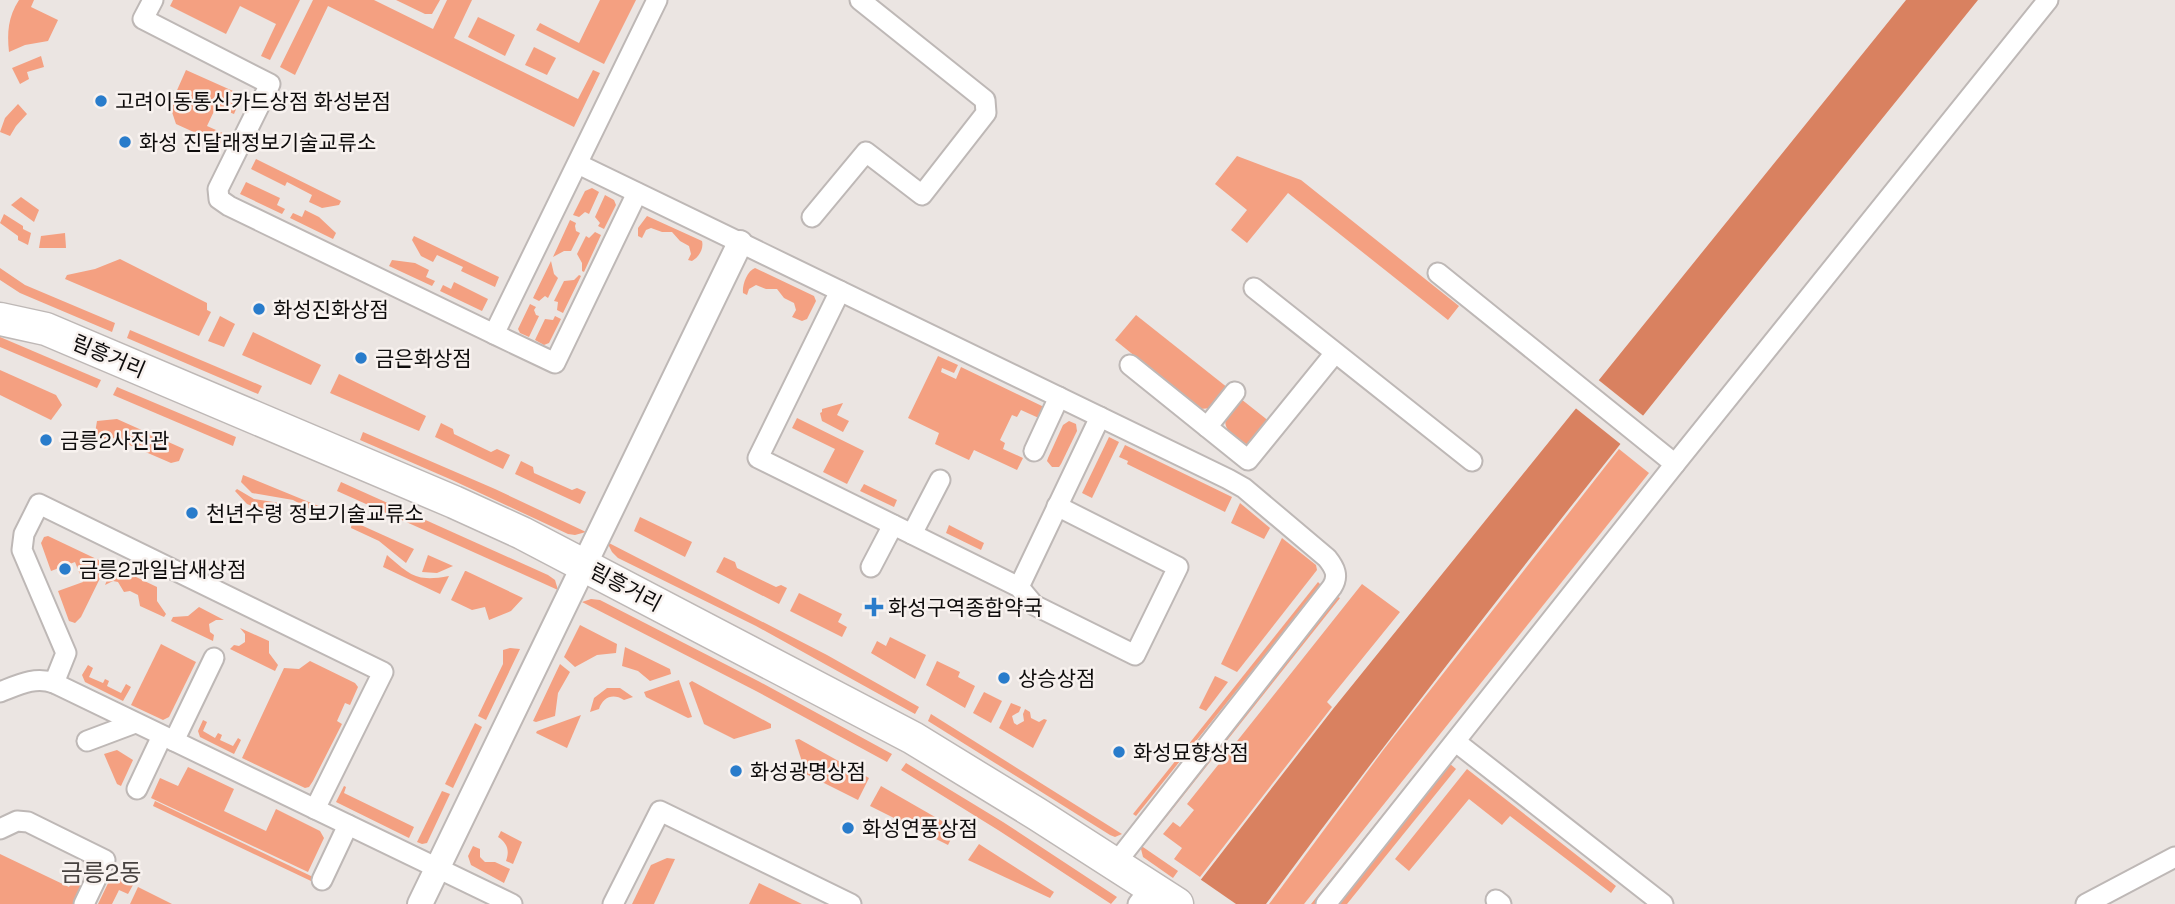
<svg xmlns="http://www.w3.org/2000/svg" width="2175" height="904" viewBox="0 0 2175 904" font-family="'Space Grotesk','Noto Sans KR',sans-serif">
	<style>
		.green { fill: #f4a081 }
		.water { fill: #d98160 }
		.pier { fill: #ebe5e2 }
		.lines { fill: none; stroke-linecap: round; stroke-linejoin: round }
		.minor-casing { stroke: #beb8b6; stroke-width: 23 }
		.tertiary-casing { stroke: #beb8b6; stroke-width: 28 }
		.primary-casing { stroke: #beb8b6; stroke-width: 35 }
		.minor { stroke: #fff; stroke-width: 19 }
		.tertiary { stroke: #fff; stroke-width: 24 }
		.primary { stroke: #fff; stroke-width: 32 }
		.poi-dot { fill: #297ccb; stroke: #f8f2ef; stroke-width: 2.5 }
		.labels { text-anchor: middle; dominant-baseline: central; stroke-width: 5; stroke-linejoin: round; paint-order: stroke }
		.poi-label { font-size: 21px; fill: #0e0c0c; stroke: #f8f2ef; text-anchor: start }
		.street-label { font-size: 21px; fill: #0e0c0c; stroke: #f8f2ef }
		.quarter-label { font-size: 24px; fill: #474240; stroke: #f8f2ef }
	</style>
	<rect width="100%" height="100%" fill="#ebe5e2"/>
	<g class="green">
		<path d="M19,0H34L31,7L58,20L48,41L25,45L9,52C7,32 8,17 19,0Z"/>
		<path d="M173,0H300L270,60L261,56L276,24L240,6L226,34L170,6Z"/>
		<path d="M313,0H374L433,29L447,0H472L454,38L578,99L593,70L600,73L574,127L328,6L295,75L280,67Z"/>
		<path d="M396,0H440L432,14H425Z"/>
		<path d="M600,0H636L604,64L536,30L540,23L579,43Z"/>
		<path d="M478,17L515,35L505,56L468,37Z"/>
		<path d="M534,47L556,58L547,75L525,65Z"/>
		<path d="M41,56L44,67L27,72L29,79L20,84L12,68Z"/>
		<path d="M186,70L242,95L234,114L216,107L207,126L225,134L220,144L176,124L170,106Z"/>
		<path d="M18,104L27,114L16,126L10,136L0,132L5,118Z"/>
		<path d="M1237,156L1301,180L1459,306L1448,320L1288,193L1247,243L1231,230L1247,210L1215,184Z"/>
		<path d="M256,159L341,201L339,205L322,208L309,202L312,195L287,182L285,186L251,169Z"/>
		<path d="M246,182L280,198L277,205L285,209L282,214L240,194Z"/>
		<path d="M592,188L599,192L589,214L585,212L579,217L573,215L585,191Z"/>
		<path d="M605,195L614,200L616,205L604,229L598,226L600,223L595,217Z"/>
		<path d="M21,197L39,210L34,222L11,205Z"/>
		<path d="M305,210L319,217L336,233L333,239L290,218L293,213L302,217Z"/>
		<path d="M4,214L23,226V229L31,233L28,245L18,240V236L0,223Z"/>
		<path d="M647,216L702,241C704,249 699,257 692,261L688,260L691,254L689,246L680,241L672,232H662L651,228L646,230L642,238L638,236V228Z"/>
		<path d="M570,220L576,223L575,226L576,231L580,233L571,251H564L553,257Z"/>
		<path d="M595,232L601,235L584,272L582,271V263L577,254L586,236L589,238Z"/>
		<path d="M65,233L66,248H39L41,236Z"/>
		<path d="M414,236L499,277L495,287L461,271L463,267L437,255L433,262L421,256L412,240Z"/>
		<path d="M120,259L207,303V310L211,312L199,336L65,279L67,275L95,269Z"/>
		<path d="M392,260L415,263L429,270L426,277L435,281L432,286L389,266Z"/>
		<path d="M551,261L554,274L558,278L548,298L545,296L539,301L533,298Z"/>
		<path d="M0,268L25,285L115,323L112,332L20,293L0,280Z"/>
		<path d="M755,268L814,296L816,301L807,319L802,321L792,317L796,310L794,303L784,298L777,289H766L756,285L749,289L747,295L743,293C742,285 747,271 755,268Z"/>
		<path d="M579,275L581,276L563,313L557,310L558,302L554,301L564,281L574,280Z"/>
		<path d="M454,282L488,299L482,311L440,291L443,285L451,289Z"/>
		<path d="M530,304L536,307L534,310L536,315L539,316L529,337L520,333L518,329Z"/>
		<path d="M1136,315L1228,388L1212,408L1200,409L1115,340Z"/>
		<path d="M220,316L235,324L224,347L208,341Z"/>
		<path d="M555,316L561,319L549,343L544,345L535,340L545,319L553,320Z"/>
		<path d="M130,330L262,386L258,394L127,338Z"/>
		<path d="M253,332L321,365L311,385L242,355Z"/>
		<path d="M0,337L101,380L97,388L0,347Z"/>
		<path d="M938,356L958,365L954,373L942,368L941,372L956,379L961,367L1044,407L1041,419L1021,410L1017,417L1012,415L1000,440L1005,443L1003,449L1023,458L1017,470L974,450L969,460L935,444L939,433L908,418Z"/>
		<path d="M0,370L56,395L62,405L51,420L0,395Z"/>
		<path d="M339,374L426,416L419,431L330,393Z"/>
		<path d="M117,387L236,437L233,446L113,395Z"/>
		<path d="M1241,399L1270,422L1249,445C1243,443 1240,440 1234,436C1216,421 1230,413 1241,399Z"/>
		<path d="M843,403L837,415L849,421L843,432L822,421L820,413L822,412V409Z"/>
		<path d="M797,418L864,451L847,484L823,472L835,449L792,428Z"/>
		<path d="M117,419L184,449L179,461L171,463L113,438L100,443L94,439L97,421Z"/>
		<path d="M1069,421L1076,424L1077,431L1061,464L1059,467H1052L1047,461L1048,458L1063,425Z"/>
		<path d="M441,423L453,429L454,434L491,452L497,449L510,455L503,469L435,437Z"/>
		<path d="M363,432L495,489L586,532L575,535L568,534L452,480L360,440Z"/>
		<path d="M1109,437L1119,442L1092,498L1082,493Z"/>
		<path d="M1125,445L1232,497L1225,512L1127,464L1128,461L1119,457Z"/>
		<path d="M1619,449L1649,473L1304,904H1269L1384,749Z"/>
		<path d="M521,461L533,467L534,473L572,490L577,488L586,492L580,504L515,474Z"/>
		<path d="M243,475L326,509L323,516L293,500L252,493L241,482Z"/>
		<path d="M1653,477L1656,479L1316,904H1311Z"/>
		<path d="M341,482L548,575L555,580L558,590L337,491Z"/>
		<path d="M864,484L897,500L894,507L860,491Z"/>
		<path d="M237,489L254,499L280,503L275,515L247,504L235,491Z"/>
		<path d="M1240,503L1270,528L1264,539L1231,523Z"/>
		<path d="M640,517L692,542L685,557L634,531Z"/>
		<path d="M352,521L414,549L406,563L379,541L351,528Z"/>
		<path d="M949,525L984,543L981,550L946,533Z"/>
		<path d="M48,536L107,564L81,617L75,623L69,621L58,591L83,582L75,562L51,571L41,543L44,537Z"/>
		<path d="M1282,538L1316,565L1317,570L1237,672L1221,664Z"/>
		<path d="M607,542L827,655L919,707L915,714L756,626L618,558L612,552Z"/>
		<path d="M387,555C411,576 417,582 449,576L440,594L383,567Z"/>
		<path d="M428,555L453,566L437,573L422,572Z"/>
		<path d="M724,557L735,562L737,568L776,587L781,585L787,588L779,604L716,572Z"/>
		<path d="M113,566L157,587V601L166,614L164,617L140,606L138,595L130,591L124,592L118,582L113,581L105,585Z"/>
		<path d="M465,571H466L523,598L511,611L489,620L485,607L472,610L451,600Z"/>
		<path d="M1318,582L1321,585L1136,816L1133,814Z"/>
		<path d="M1362,584L1400,612L1327,702L1332,707L1200,877L1174,859L1182,848L1163,834L1173,822L1180,827L1194,810L1187,804Z"/>
		<path d="M799,593L842,614L838,622L847,627L842,637L790,611Z"/>
		<path d="M1336,596L1340,598L1156,830L1152,827Z"/>
		<path d="M591,599L600,600L760,682L892,754L887,762L756,691L582,602Z"/>
		<path d="M199,607L224,620H216L209,624L210,632L214,635L213,641L171,621L173,617L188,616Z"/>
		<path d="M569,619L572,621L463,846L460,845Z"/>
		<path d="M580,625L617,644L616,653L597,655L575,667L564,657Z"/>
		<path d="M240,628L269,641V653L278,665L275,671L230,649L234,645L239,646L245,642V634Z"/>
		<path d="M890,637L926,655L915,679L871,653L877,641L886,646Z"/>
		<path d="M161,644L196,662L169,717L163,720L131,705Z"/>
		<path d="M625,647L670,669L671,674L650,681L638,671L622,666Z"/>
		<path d="M510,648L520,649L486,720L478,716L503,664V650Z"/>
		<path d="M310,661L355,683L358,687L350,705L345,703L337,721L342,724L313,781L309,787L305,788L242,758L284,668L299,669Z"/>
		<path d="M937,661L960,672L958,677L975,686L965,708L926,685Z"/>
		<path d="M560,664L570,672L558,693L555,716L536,722L533,721Z"/>
		<path d="M88,665L93,668L89,677L103,683L105,679L109,681L107,686L121,693L126,684L131,687L123,701L85,682L82,675Z"/>
		<path d="M1215,676L1228,682L1206,711L1199,708Z"/>
		<path d="M679,680L692,717L688,718L646,697L644,692Z"/>
		<path d="M692,681L771,724V728L734,739L704,724L689,683Z"/>
		<path d="M607,688H620L633,697L624,700C613,693 603,697 599,709L590,712L594,698Z"/>
		<path d="M984,692L1002,701L991,723L973,713Z"/>
		<path d="M1011,703L1021,707L1019,712L1012,716L1014,723L1017,725L1024,721L1023,714L1025,709L1030,712L1031,718L1039,722L1044,719L1047,720L1033,748L999,728Z"/>
		<path d="M931,714L1122,834L1115,837L1110,835L928,721Z"/>
		<path d="M581,715L567,748L536,733L537,731Z"/>
		<path d="M203,720L207,722L203,731L215,738L218,733L222,735L220,740L233,746L238,738L241,740L234,754L200,737L198,731Z"/>
		<path d="M475,723L482,727L453,788L445,784Z"/>
		<path d="M799,739L869,778L858,800L806,774L795,740Z"/>
		<path d="M117,750L133,760L121,786L117,784L104,754Z"/>
		<path d="M906,763L1003,822L1117,897L1111,904L998,830L901,770Z"/>
		<path d="M1449,763L1456,769L1347,904H1335Z"/>
		<path d="M188,767L234,789L224,811L266,831L276,809L320,831L324,838L308,872L151,798L160,778L178,786Z"/>
		<path d="M1467,769L1616,886L1611,893L1510,816L1502,825L1469,799L1409,871L1395,859Z"/>
		<path d="M344,786L346,787L344,793L414,827L409,838L336,802Z"/>
		<path d="M881,786L956,829L948,845L870,806Z"/>
		<path d="M442,791L450,794L427,843L422,844L417,842Z"/>
		<path d="M155,801L313,877L311,881L153,806Z"/>
		<path d="M501,831L522,842L513,864L506,861C510,850 507,843 498,837Z"/>
		<path d="M979,844L1054,892L1050,898L968,860Z"/>
		<path d="M1140,845L1178,871L1173,878L1143,857Z"/>
		<path d="M473,846L480,849V857L485,862H495L510,869L504,883L471,865L468,856Z"/>
		<path d="M0,854L69,887L72,882L82,886L73,904H0Z"/>
		<path d="M667,858L675,859L654,904H632L651,865Z"/>
		<path d="M112,875L133,885L128,894L119,890L112,904H98Z"/>
		<path d="M759,883L802,904H749Z"/>
		<path d="M138,887L172,904H130Z"/>
	</g>
	<path class="water" d="M1906,0H1978C1737,299 1494,595 1266,904H1182L1333,709Z"/>
	<g class="pier">
		<path d="M1596,378L1646,418L1623,446L1573,406Z"/>
		<path d="M1197,877L1236,904H1179Z"/>
	</g>
	<g class="lines">
		<defs>
			<g id="minor">
				<path d="M153,0L143,19L270,84L218,189L219,199L229,206L494,334L657,0"/>
				<path d="M578,164L1228,479L1244,488L1327,558C1335,568 1339,576 1332,587L1115,864"/>
				<path d="M812,217L866,152L922,195L986,113L985,100L860,0"/>
				<path d="M1438,273L1675,464"/>
				<path d="M1254,288L1472,461"/>
				<path d="M840,291L758,458L1019,587L1034,605L1135,655L1178,567L1057,506"/>
				<path d="M494,334L555,363L637,193"/>
				<path d="M1130,365L1248,460L1335,353"/>
				<path d="M1207,427L1235,392"/>
				<path d="M1034,451L1059,397"/>
				<path d="M912,534L940,480"/>
				<path d="M871,567L893,525"/>
				<path d="M1019,587L1100,417"/>
				<path d="M54,683L66,653L22,550L24,534L39,504L383,672L315,809"/>
				<path d="M0,692C18,685 35,676 54,683L512,904"/>
				<path d="M87,741L135,723"/>
				<path d="M174,741L214,658"/>
				<path d="M1456,742L1663,904"/>
				<path d="M137,789L162,736"/>
				<path d="M0,829L17,821L28,822L105,860L84,904"/>
				<path d="M322,880L348,825"/>
				<path d="M1496,900L1501,904"/>
				<path d="M613,904L660,811L851,904"/>
				<path d="M1138,904L1151,887"/>
				<path d="M1326,904L1675,464L2048,0"/>
				<path d="M2086,904L2175,857"/>
			</g>
			<path id="tertiary" d="M420,904L740,243"/>
			<path id="primary" d="M0,319L46,329L454,502L522,533L913,738L1037,814L1177,904"/>
		</defs>
		<use href="#minor" class="minor-casing"/>
		<use href="#tertiary" class="tertiary-casing"/>
		<use href="#primary" class="primary-casing"/>
		<use href="#minor" class="minor"/>
		<use href="#tertiary" class="tertiary"/>
		<use href="#primary" class="primary"/>
	</g>
	<g class="poi-dot">
		<circle cx="101" cy="101" r="7"/>
		<circle cx="125" cy="142" r="7"/>
		<circle cx="259" cy="309" r="7"/>
		<circle cx="361" cy="358" r="7"/>
		<circle cx="46" cy="440" r="7"/>
		<circle cx="192" cy="513" r="7"/>
		<circle cx="65" cy="569" r="7"/>
		<path d="M870.5 596.5h7v7h7v7h-7v7h-7v-7h-7v-7h7z"/>
		<circle cx="1004" cy="678" r="7"/>
		<circle cx="1119" cy="752" r="7"/>
		<circle cx="736" cy="771" r="7"/>
		<circle cx="848" cy="828" r="7"/>
	</g>
	<g class="labels">
		<g class="poi-label">
			<text x="115" y="101">고려이동통신카드상점 화성분점</text>
			<text x="139" y="142">화성 진달래정보기술교류소</text>
			<text x="273" y="309">화성진화상점</text>
			<text x="375" y="358">금은화상점</text>
			<text x="60" y="440">금릉2사진관</text>
			<text x="206" y="513">천년수령 정보기술교류소</text>
			<text x="79" y="569">금릉2과일남새상점</text>
			<text x="888" y="607">화성구역종합약국</text>
			<text x="1018" y="678">상승상점</text>
			<text x="1133" y="752">화성묘향상점</text>
			<text x="750" y="771">화성광명상점</text>
			<text x="862" y="828">화성연풍상점</text>
		</g>
		<g class="street-label">
			<text transform="translate(109 356) rotate(23)">림흥거리</text>
			<text transform="translate(626 587) rotate(28)">림흥거리</text>
		</g>
		<g class="quarter-label">
			<text x="101" y="872">금릉2동</text>
		</g>
	</g>
</svg>
